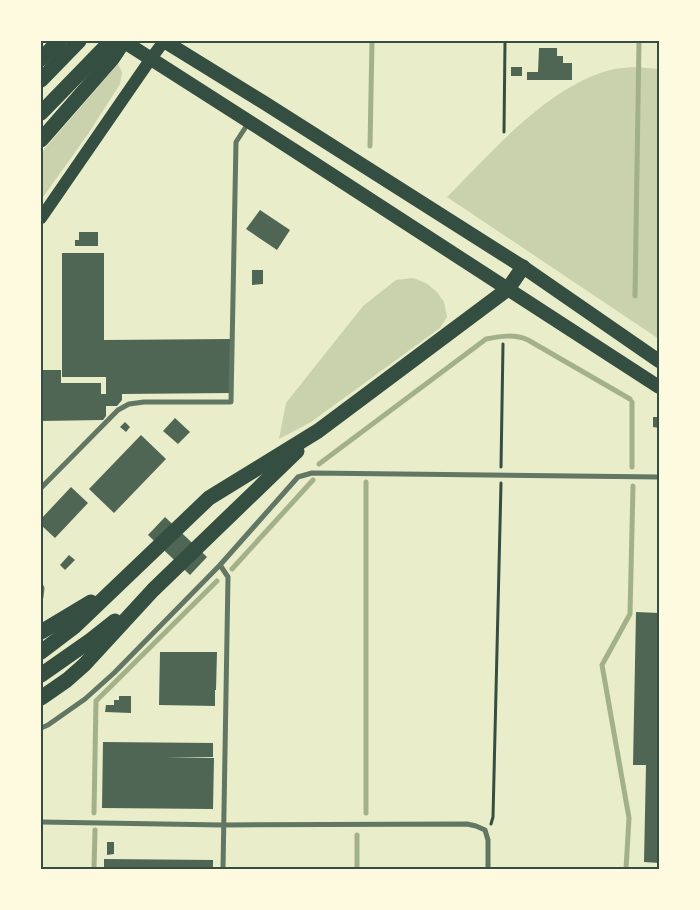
<svg xmlns="http://www.w3.org/2000/svg" width="700" height="910" viewBox="0 0 700 910" font-family="Cabin,sans-serif">
	<style>
		.green { fill: #cad2ad }
		.lines { fill: none; stroke-linecap: round; stroke-linejoin: round }
		.stream { stroke: #a3b18a; stroke-width: 5 }
		.building { fill: #4f6655 }
		.path { stroke: #344e41; stroke-width: 3 }
		.minor { stroke: #617663; stroke-width: 5 }
		.primary { stroke: #344e41; stroke-width: 12 }
		.trunk { stroke: #344e41; stroke-width: 14 }
		.motorway { stroke: #344e41; stroke-width: 15 }
		.neatline { fill: none; stroke: #344e41; stroke-width: 2 }
	</style>
	<rect width="100%" height="100%" fill="#e9edc9"/>
	<g class="green">
		<path d="M118,64L122,72L120,84L88,134L41,200V153Z"/>
		<path d="M633,67L659,69V339L447,197C492,152 547,87 610,70C617,68 625,68 633,67Z"/>
		<path d="M413,278L426,283L437,292L444,302L447,317L440,328L311,422L279,439L286,403L363,306L396,280Z"/>
	</g>
	<g class="lines">
		<g class="stream">
			<path d="M370,146L372,41"/>
			<path d="M635,296L639,41"/>
			<path d="M319,464L486,339C501,336 515,334 528,340L630,399"/>
			<path d="M632,467V402"/>
			<path d="M232,569L313,480"/>
			<path d="M94,813L96,701L217,581"/>
			<path d="M366,813V482"/>
			<path d="M94,869L95,830"/>
			<path d="M357,869V835"/>
			<path d="M626,869L629,818L602,665L630,614L633,486"/>
		</g>
	</g>
	<g class="building">
		<path d="M539,48H557V56H563V63H572V80H527V72H538Z"/>
		<rect x="511" y="67" width="11" height="9"/>
		<path d="M260,210L290,230L277,250L246,229Z"/>
		<path d="M79,232H98V246H75V240H79Z"/>
		<path d="M62,253H104V340L230,339V393L122,394V400L117,406H106V416L103,420L41,421V370H61V383H101V394H106V377H62Z"/>
		<path d="M252,270H263V284L252,285Z"/>
		<path d="M653,417H659V428L653,427Z"/>
		<path d="M175,418L190,432L178,444L163,431Z"/>
		<path d="M125,422L130,427L126,432L120,427Z"/>
		<path d="M141,435L166,459L114,513L89,489Z"/>
		<path d="M71,487L88,503L55,538L41,525V519Z"/>
		<path d="M165,517L207,557L190,575L148,535Z"/>
		<path d="M69,555L75,560L65,570L60,565Z"/>
		<path d="M636,612L659,613V863L644,862L646,765H633Z"/>
		<path d="M160,652H217L216,690H215V706L159,705Z"/>
		<path d="M119,696H131V713L105,712L106,705H114V700H119Z"/>
		<path d="M103,742L213,743V757H166L214,758L213,809L102,808Z"/>
		<path d="M107,842H114V854L107,855Z"/>
		<path d="M104,859L213,860V869H104Z"/>
	</g>
	<g class="lines">
		<g class="path">
			<path d="M504,132L505,41"/>
			<path d="M501,467L503,344"/>
			<path d="M491,824L493,817L501,483"/>
		</g>
		<g class="minor">
			<path d="M41,488L118,410L129,404L144,402H231L236,142L249,122"/>
			<path d="M220,565L228,577L223,869"/>
			<path d="M41,586L42,588L41,597"/>
			<path d="M41,728L48,725L85,699L114,673L220,565L298,477L312,473L659,477"/>
			<path d="M41,822L223,825L467,824L476,826L485,830L488,840V869"/>
		</g>
		<path class="primary" d="M41,218L150,60L164,41"/>
		<g class="trunk">
			<path d="M123,41L295,151L659,387"/>
			<path d="M164,41L263,102L523,267L659,361"/>
		</g>
		<g class="motorway">
			<path d="M41,59L59,41"/>
			<path d="M41,80L79,41"/>
			<path d="M41,113L111,41"/>
			<path d="M41,140L112,59L124,41"/>
			<path d="M41,632L91,602"/>
			<path d="M41,652L74,627L209,498L318,431L508,289L523,267"/>
			<path d="M41,675L91,640L115,621"/>
			<path d="M41,698L67,680L84,665L153,590L297,451"/>
		</g>
	</g>
	<rect width="700" height="910" fill="none" stroke="#fefae0" stroke-width="85"/>
	<rect x="42" y="42" width="616" height="826" class="neatline"/>
</svg>
